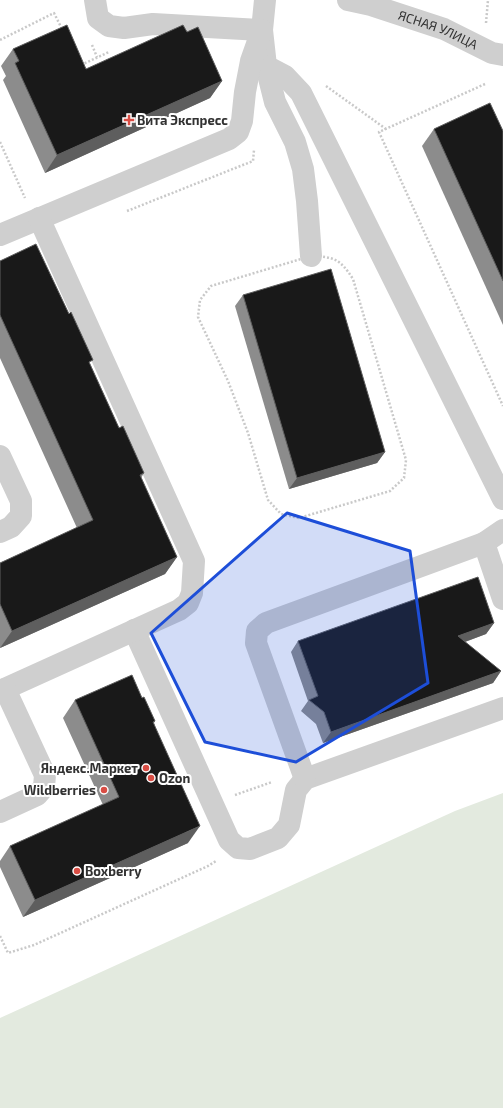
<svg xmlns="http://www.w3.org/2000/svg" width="503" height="1108" viewBox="0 0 503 1108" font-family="'Exo 2',sans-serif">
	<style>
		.green { fill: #e3eadf }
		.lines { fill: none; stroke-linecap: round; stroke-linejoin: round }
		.path { stroke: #c9c9c9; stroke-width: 2.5; stroke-dasharray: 2 2; stroke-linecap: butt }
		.minor { stroke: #cfcfcf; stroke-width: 22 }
		.wall { fill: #8c8c8c }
		.shaded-wall { fill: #5e5e5e }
		.building { fill: #191919; stroke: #5e5e5e }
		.marked { fill: #1d4ed8; fill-opacity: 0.2; stroke: #1d4ed8; stroke-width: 3; stroke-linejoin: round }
		.poi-dot { fill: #d94d44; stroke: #fff; stroke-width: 1.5 }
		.labels { text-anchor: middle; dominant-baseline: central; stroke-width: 4; stroke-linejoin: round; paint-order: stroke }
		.street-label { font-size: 13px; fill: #323232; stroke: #fff }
		.poi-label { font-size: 13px; font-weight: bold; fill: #323232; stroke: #fff; text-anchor: start }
	</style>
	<rect width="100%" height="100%" fill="#fff"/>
	<path class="green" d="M503,793V1108H0V1018L455,811Z"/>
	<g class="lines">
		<g class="path">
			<path d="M486,23L488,0"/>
			<path d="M0,40L54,13L62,29"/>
			<path d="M92,45L97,57"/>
			<path d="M81,65L109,52"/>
			<path d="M485,84L379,132L503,406"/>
			<path d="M326,86L386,129"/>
			<path d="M0,142L25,198"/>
			<path d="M127,211L253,161L254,150"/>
			<path d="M311,256C335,257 340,259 353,279L406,460L404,478L390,491L299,518L281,514L268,500L248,433L228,381L198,317L200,300L211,286Z"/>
			<path d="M235,795L272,782"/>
			<path d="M0,936L8,953L34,945L208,866L216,861"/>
		</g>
		<g class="minor">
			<path d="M265,0L262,30L266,66L285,76L301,93L503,499"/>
			<path id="s1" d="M348,0L371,5L444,29L492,53L503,55"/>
			<path d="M266,66L275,102L295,142L303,169L307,201L311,256"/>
			<path d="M0,235L229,139L238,132L242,121L245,92L251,61L262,30L153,24L124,28L109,26L98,18L95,0"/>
			<path d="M0,456L21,501V516L11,527L0,532"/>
			<path d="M484,543L503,599"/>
			<path d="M134,630L229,840L238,848L250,849L278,838L289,825L296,790L305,779L503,708"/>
			<path d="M0,691L179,610L188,603L192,593L194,561L39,218"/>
			<path d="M305,779L256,643L257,631L266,623L484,543L503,530"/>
			<path d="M0,812L37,795L44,787L45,775L5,689"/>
		</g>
	</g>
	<g class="wall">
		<path d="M187,32L222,81L210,98L45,173L3,80L6,76L1,66L13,49L86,69Z"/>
		<path d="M434,129L503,131V325L422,146Z"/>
		<path d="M0,261L90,364L119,428L144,473L141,478L177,557L165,574L0,648V563L77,528L0,358Z"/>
		<path d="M243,295L385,452L377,463L289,489L235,306Z"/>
		<path d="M494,623L486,634L465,642L501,671L493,683L323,743L316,724L301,711L308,701L291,652L298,641Z"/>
		<path d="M142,698L155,721L154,723L188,843L23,917L0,867V861L10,846L103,805L63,718L75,700Z"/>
	</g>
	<g class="shaded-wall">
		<path d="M222,81L210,98L45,173L57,155Z"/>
		<path d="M385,452L377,463L289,489L297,478Z"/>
		<path d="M177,557L165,574L0,648L12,631Z"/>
		<path d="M494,623L486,634L451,647L458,636Z"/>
		<path d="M501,671L493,683L323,743L331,732Z"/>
		<path d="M200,826L188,843L23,917L35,900Z"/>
	</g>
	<g class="building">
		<path d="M67,25L86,69L183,25L187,32L198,27L222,81L57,155L15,63L19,61L13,49Z"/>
		<path d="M490,103L503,131V281L434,129Z"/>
		<path d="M36,244L69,314L71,312L93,360L89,362L119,428L123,426L144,473L140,475L177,557L12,631L0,604V563L93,520L0,315V261Z"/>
		<path d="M331,269L385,452L297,478L243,295Z"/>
		<path d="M478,577L494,623L458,636L501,671L331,732L324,712L309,700L318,696L298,641Z"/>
		<path d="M132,675L142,698L144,697L155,721L153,722L200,826L35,900L10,846L119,797L75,700Z"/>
	</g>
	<path class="marked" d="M287,513L410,551L428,683L296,762L205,742L151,633Z"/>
	<g class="poi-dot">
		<path d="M127 114h4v4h4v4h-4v4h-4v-4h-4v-4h4z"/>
		<circle cx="146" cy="768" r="4"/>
		<circle cx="151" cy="778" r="4"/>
		<circle cx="104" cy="790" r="4"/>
		<circle cx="77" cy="871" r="4"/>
	</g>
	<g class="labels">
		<g class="street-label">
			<text stroke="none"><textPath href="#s1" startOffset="95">ЯСНАЯ УЛИЦА</textPath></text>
		</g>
		<g class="poi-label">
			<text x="137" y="120">Вита Экспресс</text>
			<text x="138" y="768" text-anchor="end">Яндекс.Маркет</text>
			<text x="159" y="778">Ozon</text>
			<text x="96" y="790" text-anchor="end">Wildberries</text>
			<text x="85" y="871">Boxberry</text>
		</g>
	</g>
</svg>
